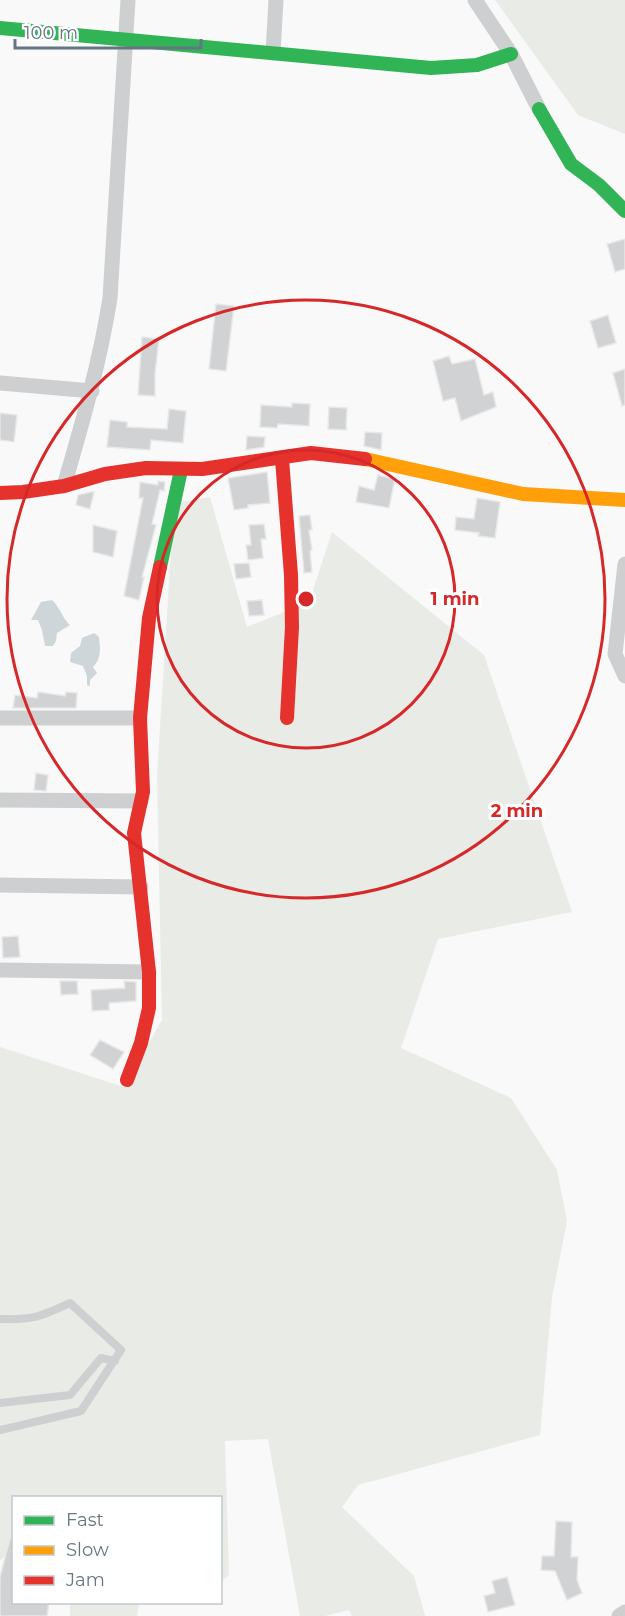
<svg xmlns="http://www.w3.org/2000/svg" width="625" height="1616" viewBox="0 0 625 1616" font-family="Montserrat,sans-serif">
	<style>
		.green { fill: #e8ebe6 }
		.water { fill: #ced6d9 }
		.building { fill: #d0d2d3; stroke: #e8e8e8; stroke-width: 1.5 }
		.lines { fill: none; stroke-linecap: round; stroke-linejoin: round }
		.lane { stroke: #cecfd0; stroke-width: 8 }
		.street { stroke: #cecfd0; stroke-width: 15 }
		.fast { stroke: #30b455; stroke-width: 14 }
		.slow { stroke: #ff9f0a; stroke-width: 14 }
		.jam { stroke: #e5322d; stroke-width: 14 }
		.ring { fill: none; stroke: #d62828; stroke-width: 3 }
		.centre { fill: #d62828; stroke: #fff; stroke-width: 3 }
		.ring-label { font-size: 18px; text-anchor: middle; font-weight: bold; fill: #d62828; stroke: #fff; stroke-width: 6; stroke-linejoin: round; paint-order: stroke }
	</style>
	<rect width="100%" height="100%" fill="#f9f9f9"/>
	<g class="green">
		<path d="M495,0H625V134L578,115Z"/>
		<path d="M210,497L247,627L309,602L332,532L484,655L572,912L438,939L401,1048L511,1098L557,1170L567,1221L552,1297L540,1435L358,1485L342,1507L414,1576L425,1616H352L349,1610L325,1616H300L268,1439L225,1441L229,1575L221,1582L220,1498H14L13,1547L0,1561V1047L124,1087L162,1020L157,775L174,503Z"/>
		<path d="M70,1603V1602L139,1603L137,1616H70Z"/>
	</g>
	<g class="water">
		<path d="M52,600C60,607 62,618 70,625L57,633L56,641L53,646H45L42,630L38,620H31L41,602Z"/>
		<path d="M94,633L99,637C100,649 102,658 93,667L97,673L90,680V686L87,685V676L83,666L70,662L71,653L80,646L82,638Z"/>
	</g>
	<g class="building">
		<path d="M625,239V269L615,272L607,244Z"/>
		<path d="M216,304L234,306L226,371L209,369Z"/>
		<path d="M608,315L616,343L598,348L590,321Z"/>
		<path d="M142,337L159,339L155,374V396L138,395Z"/>
		<path d="M449,356L452,364L475,359L484,395L493,392L496,407L461,421L455,398L443,401L433,361Z"/>
		<path d="M625,369V405L622,406L613,373Z"/>
		<path d="M292,403L310,404L309,426L278,424L277,428L260,427L261,405L292,407Z"/>
		<path d="M329,407L347,408L346,430L328,429Z"/>
		<path d="M169,409L186,411L183,443L151,440L150,450L107,447L110,420L127,422V427L167,429Z"/>
		<path d="M0,413L17,415L14,442L0,440Z"/>
		<path d="M365,432L382,433L381,450L364,446Z"/>
		<path d="M247,436L265,437L264,447L246,450Z"/>
		<path d="M267,472L270,503L248,505V508L234,510L228,478Z"/>
		<path d="M378,475L395,479L389,508L356,502L359,486L374,490Z"/>
		<path d="M158,481L165,482L164,491L160,490L152,524L156,525L142,577H144L139,600L124,596L143,498H139L140,482L158,485Z"/>
		<path d="M91,492H94L90,509L76,505L78,495Z"/>
		<path d="M477,498L500,502L495,538L478,536L479,533L455,530L456,517L474,519Z"/>
		<path d="M310,515L312,530H309L312,550L310,551L312,572L304,573L299,516Z"/>
		<path d="M264,524L266,539H261L263,558L248,560L246,545H251L249,525Z"/>
		<path d="M93,525L117,531L113,557L93,552Z"/>
		<path d="M249,563L251,577L236,579L234,564Z"/>
		<path d="M262,600L264,615L249,616L247,601Z"/>
		<path d="M38,692L65,696L66,692L77,693L76,708H13L15,695L37,698Z"/>
		<path d="M36,773L48,775L46,791L34,790Z"/>
		<path d="M18,936L20,957L3,958L2,937Z"/>
		<path d="M60,981H77L78,994L61,995Z"/>
		<path d="M124,981L136,982V1001L109,1003V1010L92,1011L91,990L125,988Z"/>
		<path d="M100,1040L124,1052L113,1069L90,1055Z"/>
		<path d="M556,1521L572,1522L571,1557H578L577,1580L582,1593L567,1600L555,1571L541,1570L542,1556H554Z"/>
		<path d="M10,1538H14V1602H49L47,1616H0V1577Z"/>
		<path d="M507,1577L515,1605L488,1612L484,1596L495,1593L492,1581Z"/>
	</g>
	<g class="lines">
		<g class="lane">
			<path d="M0,1319C34,1320 40,1317 70,1303L121,1350L81,1411L0,1430"/>
			<path d="M0,1403L70,1395L101,1358L115,1361"/>
		</g>
		<g class="street">
			<path d="M475,0L511,54L539,109"/>
			<path d="M273,53L276,0"/>
			<path d="M0,383L92,391"/>
			<path d="M64,486C82,424 100,362 110,298L128,0"/>
			<path d="M625,564L615,654L625,676"/>
			<path d="M0,718H140"/>
			<path d="M0,800L141,801"/>
			<path d="M0,885L141,887"/>
			<path d="M0,970L149,972"/>
			<path d="M619,1616L625,1612"/>
		</g>
		<g class="fast">
			<path d="M0,28L431,68L477,65L511,54"/>
			<path d="M539,109L571,164L599,185L625,211"/>
			<path d="M160,567L181,470"/>
		</g>
		<path class="slow" d="M365,459L523,494L625,500"/>
		<g class="jam">
			<path d="M282,459L291,575L292,627L287,718"/>
			<path d="M0,493L23,492L64,486L105,474L146,468L202,469L311,453L365,459"/>
			<path d="M127,1080L141,1043L149,1008V972L134,833L143,792L140,718L149,618L160,567"/>
		</g>
	</g>
	<g class="ring">
		<circle cx="306" cy="599" r="149"/>
		<circle cx="306" cy="599" r="299"/>
	</g>
	<circle cx="306" cy="599" r="9" class="centre"/>
	<g class="ring-label">
		<text x="455" y="605">1 min</text>
		<text x="517" y="817">2 min</text>
	</g>
	<rect x="12" y="1496" width="210" height="108" fill="#ffffff" stroke="#c1c8cd" stroke-width="1.5"/>
	<rect x="24" y="1516" width="30" height="9" fill="#30b455" stroke="#c1c8cd" stroke-width="1.5"/>
	<text x="66" y="1526" font-size="18" fill="#657683">Fast</text>
	<rect x="24" y="1546" width="30" height="9" fill="#ff9f0a" stroke="#c1c8cd" stroke-width="1.5"/>
	<text x="66" y="1556" font-size="18" fill="#657683">Slow</text>
	<rect x="24" y="1576" width="30" height="9" fill="#e5322d" stroke="#c1c8cd" stroke-width="1.5"/>
	<text x="66" y="1586" font-size="18" fill="#657683">Jam</text>
	<path d="M15 39v9h186v-9" fill="none" stroke="#657683" stroke-width="3"/>
	<text x="24" y="39" font-size="18" fill="#657683" stroke="#ffffff" stroke-width="4.5" paint-order="stroke">100 m</text>
</svg>
